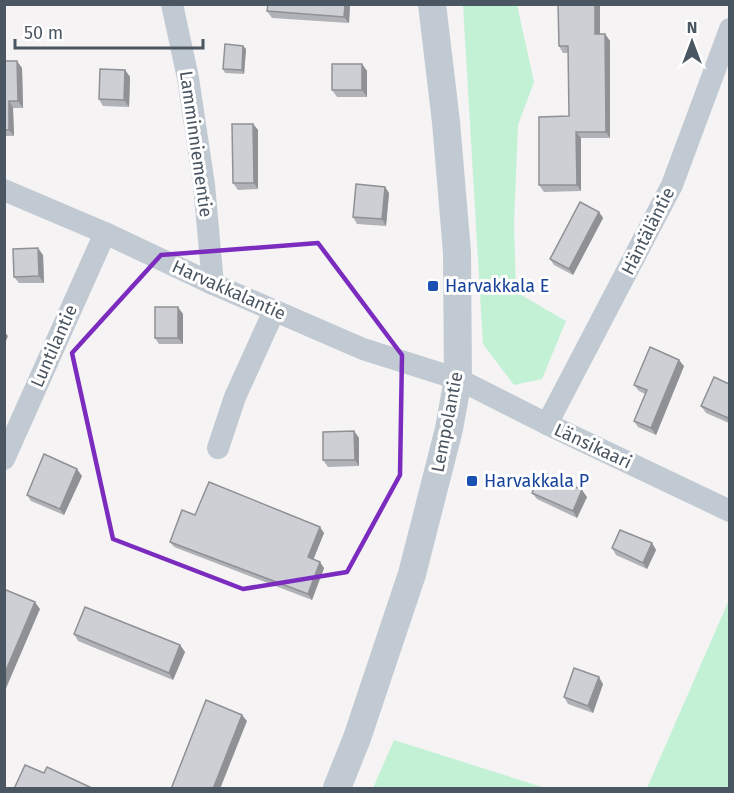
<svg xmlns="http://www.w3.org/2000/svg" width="734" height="793" viewBox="0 0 734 793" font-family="'Fira Sans',sans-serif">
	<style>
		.green { fill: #c3f1d5 }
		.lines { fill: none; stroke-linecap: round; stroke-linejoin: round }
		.minor { stroke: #c1cad2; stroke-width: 22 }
		.tertiary { stroke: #c1cad2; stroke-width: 28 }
		.wall { fill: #b0b2b7 }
		.shaded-wall { fill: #909195 }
		.building { fill: #cdcfd5; stroke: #909195; stroke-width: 1.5 }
		.marked { fill: none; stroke: #7b2cbf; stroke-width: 4.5; stroke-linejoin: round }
		.transit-dot { fill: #1a4fb4; stroke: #fff; stroke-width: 2 }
		.labels { text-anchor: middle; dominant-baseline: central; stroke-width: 6; stroke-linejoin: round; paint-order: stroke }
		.street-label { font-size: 18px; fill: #4a5661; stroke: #fff }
		.transit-label { font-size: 18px; fill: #164399; stroke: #fff; text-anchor: start }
	</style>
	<rect width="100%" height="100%" fill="#f5f3f3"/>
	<g class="green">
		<path d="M463,5H517L534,82L518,125L514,223L516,292L566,321L542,379L514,385L483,344Z"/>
		<path d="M729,600V788H647Z"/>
		<path d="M394,740L545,788H373Z"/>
	</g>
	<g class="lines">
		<g class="minor">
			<path d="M172,4L188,78L204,185L213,284"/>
			<path d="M4,190L105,233L213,284L363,349L458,379L547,424L730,511"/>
			<path d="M547,424L672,185L730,29"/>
			<path d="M218,448L235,397L274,311"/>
			<path d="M4,459L105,233"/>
		</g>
		<path class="tertiary" d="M337,788L357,738L412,574L449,429L458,379L457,252L446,122L432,4"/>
	</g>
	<g class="wall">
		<path d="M238,4H350L349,23L272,18L267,11L268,6Z"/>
		<path d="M600,4V34H605L610,41V138H581V191L544,192L539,185L569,116V53H563L559,46Z"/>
		<path d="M243,46L246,49L244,74L225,73L223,69Z"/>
		<path d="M4,61L22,68L23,108H13L14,136H4Z"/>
		<path d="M362,64L367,71V97H337L332,90Z"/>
		<path d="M125,70L130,77L129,107L103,106L99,99Z"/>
		<path d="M253,124L258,130V189L238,190L233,183Z"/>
		<path d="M385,187L389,193L386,226L357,224L353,217Z"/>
		<path d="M599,212L603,218L573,275L554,265L550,259Z"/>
		<path d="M43,255L44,283H19L14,277Z"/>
		<path d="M183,314V344H159L155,338Z"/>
		<path d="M684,366L656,435L638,427L634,421L645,394L639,391L634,385Z"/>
		<path d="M729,384V423L706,413L701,406Z"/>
		<path d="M354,431L359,438V466L328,467L323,460Z"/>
		<path d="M82,476L64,515L31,501L27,495Z"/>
		<path d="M532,493L587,497L577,518L537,499Z"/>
		<path d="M195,515L324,533L313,559L324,568L312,600L174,547L170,542Z"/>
		<path d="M652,543L656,550L647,569L616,555L612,548Z"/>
		<path d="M74,634L180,645L185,652L173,680L78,641Z"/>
		<path d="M603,684L593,713L568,704L564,697Z"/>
	</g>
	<g class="shaded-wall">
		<path d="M345,4H350L349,23L344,17Z"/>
		<path d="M595,4H600V41L595,34Z"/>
		<path d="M605,34L610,41V138L606,132Z"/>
		<path d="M243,46L246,49L244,74L242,70Z"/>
		<path d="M17,61L22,68L23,108L18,101Z"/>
		<path d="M362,64L367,71V97L362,90Z"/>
		<path d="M125,70L130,77L129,107L124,100Z"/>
		<path d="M9,101L13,108L14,136L9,130Z"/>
		<path d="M253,124L258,130V189L254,183Z"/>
		<path d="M576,132L581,138V191L577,185Z"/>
		<path d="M385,187L389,193L386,226L382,219Z"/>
		<path d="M599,212L603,218L573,275L569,269Z"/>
		<path d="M38,248L43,255L44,283L39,276Z"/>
		<path d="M178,307L183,314V344L178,338Z"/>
		<path d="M4,331L8,336L4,346Z"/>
		<path d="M679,360L684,366L656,435L651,428Z"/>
		<path d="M354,431L359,438V466L355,460Z"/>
		<path d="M77,469L82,476L64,515L60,509Z"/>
		<path d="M582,490L587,497L577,518L573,511Z"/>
		<path d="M320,527L324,533L312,563L308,557Z"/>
		<path d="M652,543L656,550L647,569L643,563Z"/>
		<path d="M320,562L324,568L312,600L308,594Z"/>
		<path d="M35,602L40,609L4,693V675Z"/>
		<path d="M180,645L185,652L173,680L169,673Z"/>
		<path d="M599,677L603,684L593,713L588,706Z"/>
		<path d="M242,715L247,721L220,789H213Z"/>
	</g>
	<g class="building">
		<path d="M268,4H345L344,17L267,11Z"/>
		<path d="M558,4H595V34H605L606,132H576L577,185H539V117L569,116L568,46H559Z"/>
		<path d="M225,44L243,46L242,70L223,69Z"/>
		<path d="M4,61H17L18,101H9V130H4Z"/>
		<rect x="332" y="64" width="30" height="26"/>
		<path d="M100,69L125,70L124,100L99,99Z"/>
		<path d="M232,124H253L254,183H233Z"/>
		<path d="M356,184L385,187L382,219L353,217Z"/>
		<path d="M580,202L599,212L569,269L550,259Z"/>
		<path d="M38,248L39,276L14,277L13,249Z"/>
		<rect x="155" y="307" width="23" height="31"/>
		<path d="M650,347L679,360L651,428L634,421L647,390L634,385Z"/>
		<path d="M714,377L729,384V415L728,418L701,406Z"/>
		<path d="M354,431L355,460H323V432Z"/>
		<path d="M44,454L77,469L60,509L27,495Z"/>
		<path d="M542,472L582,490L573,511L532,493Z"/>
		<path d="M209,482L320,527L308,557L320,562L308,594L170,542L182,510L195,515Z"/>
		<path d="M620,530L652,543L643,563L612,548Z"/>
		<path d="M6,590L35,602L4,675V593Z"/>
		<path d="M85,607L180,645L169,673L74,634Z"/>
		<path d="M574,668L599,677L588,706L564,697Z"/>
		<path d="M206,700L242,715L213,789H171Z"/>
		<path d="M25,765L44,773L47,767L94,789H14Z"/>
	</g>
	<path class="marked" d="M318,243L402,355L400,475L347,572L243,589L113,539L72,353L161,255Z"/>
	<g class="transit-dot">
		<rect x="427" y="280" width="12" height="12" rx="3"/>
		<rect x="466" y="475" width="12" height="12" rx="3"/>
	</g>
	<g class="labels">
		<g class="street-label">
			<text transform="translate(196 144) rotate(82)">Lamminniementie</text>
			<text transform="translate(648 231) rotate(-63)">Häntäläntie</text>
			<text transform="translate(229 290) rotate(24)">Harvakkalantie</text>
			<text transform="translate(54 346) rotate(-66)">Luntilantie</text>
			<text transform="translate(447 422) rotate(-79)">Lempolantie</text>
			<text transform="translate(593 446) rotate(25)">Länsikaari</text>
		</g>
		<g class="transit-label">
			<text x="445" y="286">Harvakkala E</text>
			<text x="484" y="481">Harvakkala P</text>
		</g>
	</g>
	<rect width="734" height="793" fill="none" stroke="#4a5661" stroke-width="12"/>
	<g transform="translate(692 42)" stroke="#ffffff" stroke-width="4.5" paint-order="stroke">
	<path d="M0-4.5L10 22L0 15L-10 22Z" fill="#4a5661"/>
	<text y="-9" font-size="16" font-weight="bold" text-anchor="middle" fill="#4a5661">N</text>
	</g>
	<path d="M15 39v9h188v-9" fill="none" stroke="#4a5661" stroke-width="3"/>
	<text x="24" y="39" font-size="18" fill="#4a5661" stroke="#ffffff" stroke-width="4.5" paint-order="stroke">50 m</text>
</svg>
